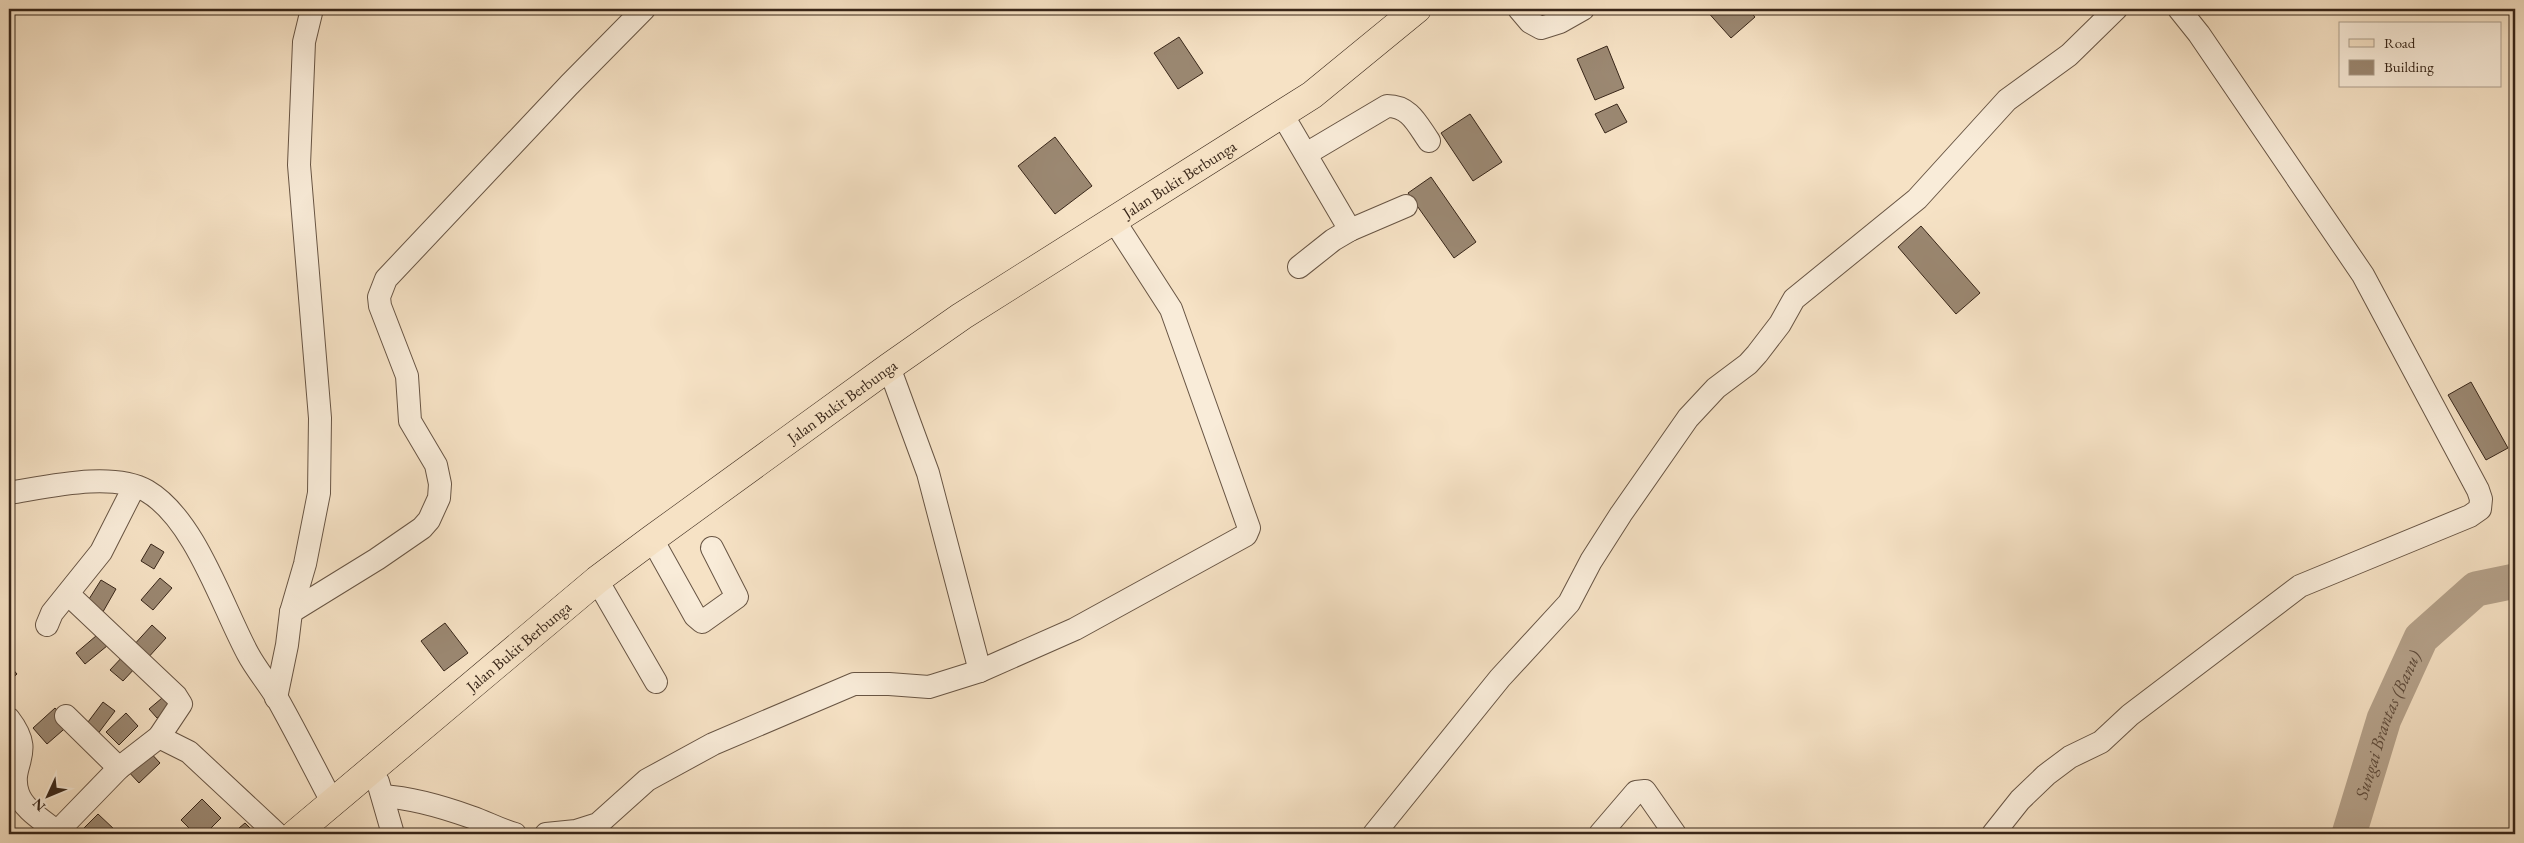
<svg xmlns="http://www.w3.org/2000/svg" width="2524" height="843" viewBox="0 0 2524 843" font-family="'EB Garamond',serif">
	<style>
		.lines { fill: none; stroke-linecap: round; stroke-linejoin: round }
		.river { stroke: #b5a28b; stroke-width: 35 }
		.building { fill: #9b8872; stroke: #382619 }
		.minor-casing { stroke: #685544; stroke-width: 24 }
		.major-casing { stroke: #382619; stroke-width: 29 }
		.minor { stroke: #f9ecd9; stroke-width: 22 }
		.major { stroke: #f6e2c5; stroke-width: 28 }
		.labels { text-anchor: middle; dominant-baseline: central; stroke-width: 5; stroke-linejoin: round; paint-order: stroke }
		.street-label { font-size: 16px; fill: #382619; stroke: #f9ecd9 }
		.water-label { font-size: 18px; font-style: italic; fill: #5e4b3b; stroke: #f9ecd9 }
	</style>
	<rect width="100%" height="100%" fill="#f6e2c5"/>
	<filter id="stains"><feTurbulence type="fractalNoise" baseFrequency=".004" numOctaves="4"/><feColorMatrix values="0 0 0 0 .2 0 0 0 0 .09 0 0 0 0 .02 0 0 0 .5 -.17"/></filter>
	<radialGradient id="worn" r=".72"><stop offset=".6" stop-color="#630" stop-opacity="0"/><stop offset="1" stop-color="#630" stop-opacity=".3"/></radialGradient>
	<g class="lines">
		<path class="river" id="s1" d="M2349,834L2384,719L2421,638L2476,589L2515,581"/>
	</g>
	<g class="building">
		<path d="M1705,9H1748L1755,17L1731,38Z"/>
		<path d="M1179,37L1203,73L1178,89L1154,53Z"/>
		<path d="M1607,46L1624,88L1595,100L1577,59Z"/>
		<path d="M1617,104L1627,122L1605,133L1595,114Z"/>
		<path d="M1470,114L1502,162L1473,181L1441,133Z"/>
		<path d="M1055,137L1092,186L1055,214L1018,166Z"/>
		<path d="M1431,177L1476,242L1454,258L1408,193Z"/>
		<path d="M1921,226L1980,293L1956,314L1898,247Z"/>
		<path d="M2471,382L2508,448L2486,460L2448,395Z"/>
		<path d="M151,544L164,552L154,569L141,561Z"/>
		<path d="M160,578L172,588L153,610L141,600Z"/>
		<path d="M101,580L116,589L100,617L84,607Z"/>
		<path d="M445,623L468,653L444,671L421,641Z"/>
		<path d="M152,625L166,638L146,660L132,647Z"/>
		<path d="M103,630L113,641L85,664L76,653Z"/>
		<path d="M125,654L137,666L123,681L110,670Z"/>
		<path d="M9,665L17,674L9,681Z"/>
		<path d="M168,693L176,702L157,718L149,709Z"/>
		<path d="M103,702L115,711L97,735L85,726Z"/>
		<path d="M55,708L70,724L47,744L33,728Z"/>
		<path d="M126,713L138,726L119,745L106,732Z"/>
		<path d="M147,749L160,763L139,783L126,769Z"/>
		<path d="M202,799L221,818L205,834H195L181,820Z"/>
		<path d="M98,814L115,830L111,834H78Z"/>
		<path d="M245,823L256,834H232Z"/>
	</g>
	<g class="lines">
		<defs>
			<g id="minor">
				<path d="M1519,9L1530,22L1541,28L1560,22L1583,9"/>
				<path d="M1282,114L1350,230"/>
				<path d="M1306,154L1387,106C1410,106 1417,124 1429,141"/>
				<path d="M1299,267L1333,240L1350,230L1406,206"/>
				<path d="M889,367L928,473L980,671"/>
				<path d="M9,493C47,487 112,471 147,491C195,519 222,606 248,654C256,669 268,683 277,698C296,732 314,767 332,802"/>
				<path d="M652,539L695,616L702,622L737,597L712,548"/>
				<path d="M597,580L656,682"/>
				<path d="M291,612L377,559L422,528L429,520L439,498L440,484L436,465L410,421L407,376L380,306L379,297L386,279L569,85L644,9"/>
				<path d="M47,625L52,613L101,552L134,487"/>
				<path d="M276,698L287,645L291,612L305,564L319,493L320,418L299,165L304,42L312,9"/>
				<path d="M66,716L119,768"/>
				<path d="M9,719C37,755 8,763 18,793C23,809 44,821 56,831"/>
				<path d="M159,737L189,752L277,834"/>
				<path d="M378,782L393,834"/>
				<path d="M383,796C413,798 443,807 471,817C486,822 500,830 515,834"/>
				<path d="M55,834L119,768L159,737L181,704L176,696L68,594"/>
				<path d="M546,834L576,831L598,824L647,780L713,744L854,684H889L929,687L980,671L1075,629L1246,535L1249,528L1171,309L1113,219"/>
				<path d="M1374,834L1500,678L1569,603L1591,561L1621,514L1688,418L1716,388L1748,364L1757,354L1780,324L1794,299L1917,199L2007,100L2069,55L2116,9"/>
				<path d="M1600,834L1636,792L1645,791L1675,834"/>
				<path d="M1993,834L2020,800L2046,775L2070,757L2101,742L2130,715L2300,586L2470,516L2480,509L2481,499L2478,490L2363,275L2199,34L2179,9"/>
			</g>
			<g id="major">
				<path id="s2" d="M295,834L597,580L652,539L889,367L962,316L1312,95L1417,9"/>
			</g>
		</defs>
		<use href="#minor" class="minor-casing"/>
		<use href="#major" class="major-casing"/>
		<use href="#minor" class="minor"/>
		<use href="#major" class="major"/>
	</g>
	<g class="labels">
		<g class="street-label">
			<text stroke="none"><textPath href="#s2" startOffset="1102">Jalan Bukit Berbunga</textPath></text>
			<text stroke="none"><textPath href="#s2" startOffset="698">Jalan Bukit Berbunga</textPath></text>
			<text stroke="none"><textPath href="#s2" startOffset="292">Jalan Bukit Berbunga</textPath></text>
		</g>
		<g class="water-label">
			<text stroke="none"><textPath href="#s1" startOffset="116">Sungai Brantas (Banu)</textPath></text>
		</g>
	</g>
	<rect width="2524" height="843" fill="none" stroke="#f6e2c5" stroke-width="30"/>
	<rect x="10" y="10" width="2504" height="823" fill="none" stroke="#382619" stroke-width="2.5"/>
	<rect x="15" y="15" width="2494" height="813" fill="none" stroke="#382619"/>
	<rect x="2339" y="22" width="162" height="65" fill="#f9ecd9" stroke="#ac9d8c"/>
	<rect x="2349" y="39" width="25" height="8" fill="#f6e2c5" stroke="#ac9d8c"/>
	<text x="2384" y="48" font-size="15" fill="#382619">Road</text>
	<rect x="2349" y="60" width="25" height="15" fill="#9b8872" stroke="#ac9d8c"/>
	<text x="2384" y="72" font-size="15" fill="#382619">Building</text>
	<g transform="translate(48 796) rotate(226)" stroke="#f9ecd9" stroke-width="4" paint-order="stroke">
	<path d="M0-4L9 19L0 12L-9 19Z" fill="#382619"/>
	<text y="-8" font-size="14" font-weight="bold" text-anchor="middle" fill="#382619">N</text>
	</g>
	<rect width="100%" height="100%" filter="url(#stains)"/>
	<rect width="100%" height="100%" fill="url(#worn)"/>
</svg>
